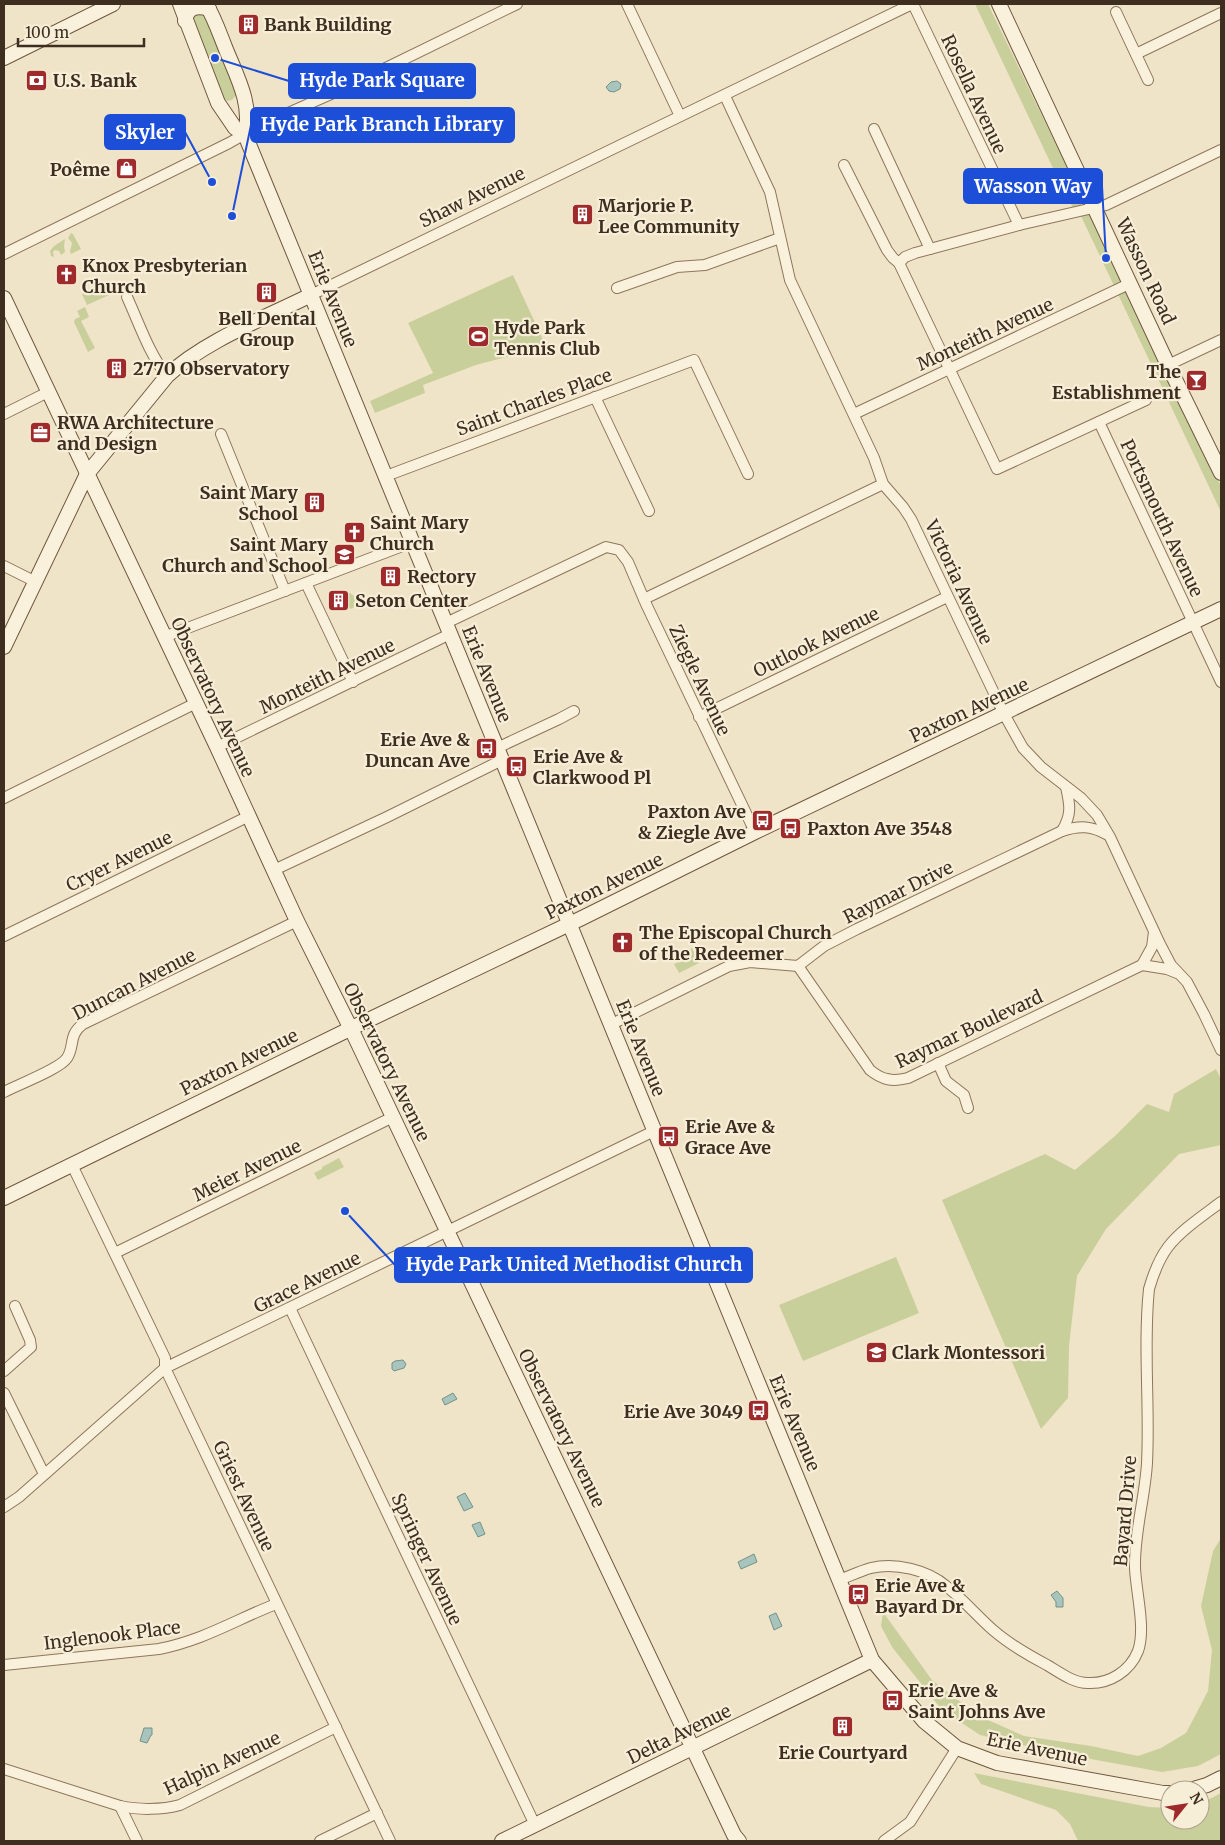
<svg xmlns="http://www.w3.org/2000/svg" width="1225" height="1845" viewBox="0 0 1225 1845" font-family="Merriweather,serif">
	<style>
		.green { fill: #c9cf9b }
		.water { fill: #a9c4bc; stroke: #6f938a }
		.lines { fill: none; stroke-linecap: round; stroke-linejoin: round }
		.street-casing { stroke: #8d765c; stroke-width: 12 }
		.secondary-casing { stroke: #6f573f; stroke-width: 16 }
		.street { stroke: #faf1dc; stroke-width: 10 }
		.secondary { stroke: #faf1dc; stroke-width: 14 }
		.labels { text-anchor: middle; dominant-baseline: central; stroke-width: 4.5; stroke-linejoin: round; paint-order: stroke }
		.poi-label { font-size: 18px; font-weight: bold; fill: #3d2e20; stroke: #f7eed8; text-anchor: start }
		.street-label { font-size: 18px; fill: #3d2e20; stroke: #f7eed8 }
		.leader { fill: none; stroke: #1d4ed8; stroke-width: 2 }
		.callout-dot { fill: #1d4ed8; stroke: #f7eed8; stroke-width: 2 }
		.callout { fill: #1d4ed8; stroke: #1d4ed8; stroke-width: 2 }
		.callout-label { font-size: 19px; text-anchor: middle; font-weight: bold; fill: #fff }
	</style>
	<rect width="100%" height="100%" fill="#f0e4c8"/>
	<g class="green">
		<path d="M975,4H988L1221,486V512L1080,214L1072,206L1061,185Z"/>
		<path d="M193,12L206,14L238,93L232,100L228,101L221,97L190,21Z"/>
		<path d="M71,233L73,234L81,249L71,254L70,251L72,243L68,238Z"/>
		<path d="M65,239L64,246L65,252L61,255L59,251L55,250L53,252L54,257L51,256L50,251L54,246Z"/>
		<path d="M513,275L545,344L536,349L476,365L423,385L425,393L375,413L370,401L433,373L408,323Z"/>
		<path d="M98,286L102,290H107L109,295L87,305L82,294Z"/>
		<path d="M85,307L89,317L81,321L95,348L88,352L74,322L75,319L80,317L77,311Z"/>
		<path d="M350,593L354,596L357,603L355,607L350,609L344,596Z"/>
		<path d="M692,948L699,963L679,973L674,964L689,957L687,951Z"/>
		<path d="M1216,1069L1221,1079V1145L1179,1154L1106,1229L1077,1276L1069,1346L1068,1398L1041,1429L942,1200L1045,1154L1075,1170L1115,1136L1147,1104L1169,1112L1174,1094Z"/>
		<path d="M339,1158L344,1167L318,1180L314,1173L322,1169V1167Z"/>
		<path d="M896,1257L919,1313L803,1361L779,1305Z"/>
		<path d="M1221,1538V1754L1198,1766L1162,1772L1047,1751L980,1735L942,1710L892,1647L881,1626L883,1612L932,1680L979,1716L1024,1736L1091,1746L1138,1756L1161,1748L1186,1733L1208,1691L1212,1650L1201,1606L1213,1551Z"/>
		<path d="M974,1773L1149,1807L1170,1808V1820H1200V1804L1221,1793V1841H1078L1070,1824L1056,1810L981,1784Z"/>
	</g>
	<g class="water">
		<path d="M617,81L621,84L620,89L614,92L609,91L606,87L611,82Z"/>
		<path d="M403,1360L406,1364L404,1368L394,1371L392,1369V1363L395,1361Z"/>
		<path d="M453,1393L457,1399L445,1405L442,1399Z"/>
		<path d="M465,1493L473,1507L464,1511L457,1497Z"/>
		<path d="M480,1522L485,1534L478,1537L472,1525Z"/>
		<path d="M754,1554L757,1562L741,1569L738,1562Z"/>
		<path d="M1057,1591L1063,1598V1607H1056V1602L1051,1595Z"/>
		<path d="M776,1613L782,1626L774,1630L769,1616Z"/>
		<path d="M144,1728H152V1735H151L147,1743L140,1741Z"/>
	</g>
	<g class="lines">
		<defs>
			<g id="street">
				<path d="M627,4L680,116"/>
				<path d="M913,4L1019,225"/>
				<path d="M1116,12L1148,80"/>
				<path d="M1136,54L1221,13"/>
				<path d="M725,96L770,192L790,280L874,458L883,484L903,507L911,519L1004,714L1023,748L1041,767L1081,798L1097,815L1110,837L1160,944L1171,965L1187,982L1204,1014L1221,1050"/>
				<path d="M874,129L930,249"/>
				<path d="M844,165L887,250L893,258L899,263L997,469L1146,400"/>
				<path d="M4,254L229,143L259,126L349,86L517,4"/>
				<path d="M899,263L905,257L915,253L1019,225L1106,205L1221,150"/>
				<path d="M617,288L677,267L705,265L780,238"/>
				<path d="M311,295L912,4"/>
				<path d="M127,297C139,323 149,354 167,376"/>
				<path d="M1168,365L1221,340"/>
				<path d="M595,397L649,511"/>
				<path d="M4,414L48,392"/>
				<path d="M854,414L1131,283"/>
				<path d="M1099,422L1221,682"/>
				<path d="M221,434L285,591"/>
				<path d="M386,476L694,360L748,474"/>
				<path d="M4,566L36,582"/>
				<path d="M306,583L353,682"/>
				<path d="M644,599L883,484"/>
				<path d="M446,623L606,547L619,550L628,562L646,604L755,832"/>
				<path d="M164,637L413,542"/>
				<path d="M699,717L947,597"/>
				<path d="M217,747L450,634"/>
				<path d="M497,748L559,719L574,711"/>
				<path d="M4,798L196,703"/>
				<path d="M1062,831C1072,814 1070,805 1066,787"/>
				<path d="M274,870L387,817L502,760"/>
				<path d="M4,936L249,816"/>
				<path d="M1142,965L1167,969L1177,973"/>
				<path d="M798,966L870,1070C882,1080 893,1082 908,1078L1142,965L1152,947L1154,932"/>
				<path d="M612,1024L729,966L750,962L798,966L824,946L857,929L1062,831C1080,825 1092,826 1108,835"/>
				<path d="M938,1063L946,1081L964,1095L968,1108"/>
				<path d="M4,1092C17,1085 60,1069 67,1058C75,1046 68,1035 83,1024L297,921"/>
				<path d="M72,1165L165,1358V1368L390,1841"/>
				<path d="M115,1253L393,1117"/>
				<path d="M290,1308L535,1825"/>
				<path d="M4,1371L31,1347L30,1340L15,1306"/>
				<path d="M4,1393L44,1474"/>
				<path d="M4,1507L19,1497L165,1368L654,1131"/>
				<path d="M839,1580C850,1576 860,1571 871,1568C895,1562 928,1570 946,1586C963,1599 977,1616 993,1630C1009,1644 1028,1655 1047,1665C1059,1672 1073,1683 1088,1683C1110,1684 1130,1671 1138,1651C1146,1629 1136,1592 1135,1568C1134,1533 1145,1498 1147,1463C1150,1406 1143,1347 1149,1289C1153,1275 1159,1259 1168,1247C1181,1230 1204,1215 1221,1202"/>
				<path d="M4,1665L159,1649C204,1640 235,1620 276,1604"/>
				<path d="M4,1769L120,1806C138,1810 162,1810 180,1805L336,1727"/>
				<path d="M120,1806L137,1841"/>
				<path d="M320,1841L377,1813"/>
				<path d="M884,1841L910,1822L957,1748"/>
			</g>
			<g id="secondary">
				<path d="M180,4L218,103L235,128L245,135L248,142L872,1660L924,1721L957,1748L997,1763L1163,1793H1170"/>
				<path d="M206,4C214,17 219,32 225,47C236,75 253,104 245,135"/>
				<path d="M999,4L1168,365L1221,473"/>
				<path d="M185,21C187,7 197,5 209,9"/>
				<path d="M4,58L113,4"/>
				<path d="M4,298L217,747L297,921L355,1037L734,1835L739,1841"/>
				<path d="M4,647L87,474L167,376C204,341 265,318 311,295"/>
				<path d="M4,1198L360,1024L582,918L755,832L1221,609"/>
				<path d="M1190,1790L1207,1785L1221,1778"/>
				<path d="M502,1841L872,1660"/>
			</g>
		</defs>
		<use href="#street" class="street-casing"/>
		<use href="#secondary" class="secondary-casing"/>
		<use href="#street" class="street"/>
		<use href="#secondary" class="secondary"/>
	</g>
	<defs>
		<symbol id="building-square" viewBox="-11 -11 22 22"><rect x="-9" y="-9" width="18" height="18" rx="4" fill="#9e2a2b" stroke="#f7eed8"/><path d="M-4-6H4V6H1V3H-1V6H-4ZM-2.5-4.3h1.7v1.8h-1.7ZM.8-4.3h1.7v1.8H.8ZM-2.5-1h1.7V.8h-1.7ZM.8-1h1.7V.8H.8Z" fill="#fff"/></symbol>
		<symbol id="bank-square" viewBox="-11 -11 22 22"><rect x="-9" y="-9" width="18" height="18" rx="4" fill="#9e2a2b" stroke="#f7eed8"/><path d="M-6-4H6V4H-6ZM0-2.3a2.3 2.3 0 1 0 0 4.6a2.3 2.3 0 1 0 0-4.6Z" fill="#fff"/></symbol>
		<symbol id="shop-square" viewBox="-11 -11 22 22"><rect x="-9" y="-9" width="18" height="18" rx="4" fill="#9e2a2b" stroke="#f7eed8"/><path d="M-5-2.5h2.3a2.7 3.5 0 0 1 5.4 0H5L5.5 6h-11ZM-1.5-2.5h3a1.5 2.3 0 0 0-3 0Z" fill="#fff"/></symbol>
		<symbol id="church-square" viewBox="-11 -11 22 22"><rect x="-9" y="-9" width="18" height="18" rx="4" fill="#9e2a2b" stroke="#f7eed8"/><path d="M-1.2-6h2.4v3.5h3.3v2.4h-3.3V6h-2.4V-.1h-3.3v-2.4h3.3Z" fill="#fff"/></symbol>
		<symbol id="stadium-square" viewBox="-11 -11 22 22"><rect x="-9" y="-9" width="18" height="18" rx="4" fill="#9e2a2b" stroke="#f7eed8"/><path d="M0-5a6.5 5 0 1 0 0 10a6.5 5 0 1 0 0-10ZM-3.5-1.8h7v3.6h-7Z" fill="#fff"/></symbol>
		<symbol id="bar-square" viewBox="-11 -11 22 22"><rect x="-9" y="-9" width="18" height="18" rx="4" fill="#9e2a2b" stroke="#f7eed8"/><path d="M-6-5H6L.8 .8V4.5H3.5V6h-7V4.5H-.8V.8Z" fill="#fff"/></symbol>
		<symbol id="office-square" viewBox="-11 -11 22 22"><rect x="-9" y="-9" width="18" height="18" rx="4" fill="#9e2a2b" stroke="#f7eed8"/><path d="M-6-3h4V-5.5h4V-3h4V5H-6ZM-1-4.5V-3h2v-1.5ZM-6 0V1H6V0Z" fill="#fff"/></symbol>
		<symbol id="school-square" viewBox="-11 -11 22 22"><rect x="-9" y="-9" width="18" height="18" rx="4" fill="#9e2a2b" stroke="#f7eed8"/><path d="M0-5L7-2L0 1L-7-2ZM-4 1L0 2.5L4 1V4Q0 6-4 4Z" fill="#fff"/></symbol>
		<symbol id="bus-square" viewBox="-11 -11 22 22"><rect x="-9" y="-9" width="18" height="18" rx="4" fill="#9e2a2b" stroke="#f7eed8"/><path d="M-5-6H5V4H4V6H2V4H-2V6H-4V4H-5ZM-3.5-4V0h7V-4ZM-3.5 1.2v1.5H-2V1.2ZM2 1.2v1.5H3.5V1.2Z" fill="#fff"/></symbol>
	</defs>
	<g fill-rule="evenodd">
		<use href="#building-square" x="236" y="12" width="25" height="25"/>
		<use href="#bank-square" x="24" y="68" width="25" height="25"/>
		<use href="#shop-square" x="114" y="156" width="25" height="25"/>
		<use href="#building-square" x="570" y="202" width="25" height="25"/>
		<use href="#church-square" x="54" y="262" width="25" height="25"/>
		<use href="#building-square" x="254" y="280" width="25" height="25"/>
		<use href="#stadium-square" x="466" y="324" width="25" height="25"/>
		<use href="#building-square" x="104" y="356" width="25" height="25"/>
		<use href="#bar-square" x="1184" y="368" width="25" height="25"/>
		<use href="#office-square" x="28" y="420" width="25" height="25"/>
		<use href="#building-square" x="302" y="490" width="25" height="25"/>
		<use href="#church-square" x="342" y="520" width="25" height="25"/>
		<use href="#school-square" x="332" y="542" width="25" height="25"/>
		<use href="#building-square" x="378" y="564" width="25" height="25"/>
		<use href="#building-square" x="326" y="588" width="25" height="25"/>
		<use href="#bus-square" x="474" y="736" width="25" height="25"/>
		<use href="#bus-square" x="504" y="754" width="25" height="25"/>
		<use href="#bus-square" x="750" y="808" width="25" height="25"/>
		<use href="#bus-square" x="778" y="816" width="25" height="25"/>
		<use href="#church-square" x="610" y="930" width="25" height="25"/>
		<use href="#bus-square" x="656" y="1124" width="25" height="25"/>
		<use href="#school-square" x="864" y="1340" width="25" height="25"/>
		<use href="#bus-square" x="746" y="1398" width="25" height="25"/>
		<use href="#bus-square" x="846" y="1582" width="25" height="25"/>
		<use href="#bus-square" x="880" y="1688" width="25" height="25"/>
		<use href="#building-square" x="830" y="1714" width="25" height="25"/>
	</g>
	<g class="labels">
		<g class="poi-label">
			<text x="264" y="24">Bank Building</text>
			<text x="53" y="80">U.S. Bank</text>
			<text x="110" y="169" text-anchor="end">Poême</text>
			<text x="598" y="205">Marjorie P.<tspan x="598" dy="21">Lee Community</tspan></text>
			<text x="82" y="265">Knox Presbyterian<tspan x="82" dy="21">Church</tspan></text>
			<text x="267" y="318" text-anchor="middle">Bell Dental<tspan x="267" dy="21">Group</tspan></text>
			<text x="494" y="327">Hyde Park<tspan x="494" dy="21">Tennis Club</tspan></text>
			<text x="133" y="368">2770 Observatory</text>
			<text x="1181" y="371" text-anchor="end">The<tspan x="1181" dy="21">Establishment</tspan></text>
			<text x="57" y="422">RWA Architecture<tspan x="57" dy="21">and Design</tspan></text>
			<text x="298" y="492" text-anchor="end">Saint Mary<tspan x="298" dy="21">School</tspan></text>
			<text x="370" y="522">Saint Mary<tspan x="370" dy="21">Church</tspan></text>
			<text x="328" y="544" text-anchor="end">Saint Mary<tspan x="328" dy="21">Church and School</tspan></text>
			<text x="407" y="576">Rectory</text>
			<text x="355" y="600">Seton Center</text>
			<text x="470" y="739" text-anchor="end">Erie Ave &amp;<tspan x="470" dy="21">Duncan Ave</tspan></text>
			<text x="533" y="756">Erie Ave &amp;<tspan x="533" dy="21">Clarkwood Pl</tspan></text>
			<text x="746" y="811" text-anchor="end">Paxton Ave<tspan x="746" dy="21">&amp; Ziegle Ave</tspan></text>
			<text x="807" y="828">Paxton Ave 3548</text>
			<text x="639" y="932">The Episcopal Church<tspan x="639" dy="21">of the Redeemer</tspan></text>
			<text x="685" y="1126">Erie Ave &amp;<tspan x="685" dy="21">Grace Ave</tspan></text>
			<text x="892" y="1352">Clark Montessori</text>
			<text x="743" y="1411" text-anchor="end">Erie Ave 3049</text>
			<text x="875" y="1585">Erie Ave &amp;<tspan x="875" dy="21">Bayard Dr</tspan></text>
			<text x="908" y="1690">Erie Ave &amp;<tspan x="908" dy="21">Saint Johns Ave</tspan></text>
			<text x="843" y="1752" text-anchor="middle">Erie Courtyard</text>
		</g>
		<g class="street-label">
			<text transform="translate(974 94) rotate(65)">Rosella Avenue</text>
			<text transform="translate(472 197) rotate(-26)">Shaw Avenue</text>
			<text transform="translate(1146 271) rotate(65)">Wasson Road</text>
			<text transform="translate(333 299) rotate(68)">Erie Avenue</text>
			<text transform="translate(985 334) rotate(-25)">Monteith Avenue</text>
			<text transform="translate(534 402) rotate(-20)">Saint Charles Place</text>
			<text transform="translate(1162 518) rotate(65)">Portsmouth Avenue</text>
			<text transform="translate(959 582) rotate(65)">Victoria Avenue</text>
			<text transform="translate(816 642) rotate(-26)">Outlook Avenue</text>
			<text transform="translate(487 674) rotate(68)">Erie Avenue</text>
			<text transform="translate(327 676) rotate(-26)">Monteith Avenue</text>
			<text transform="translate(700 680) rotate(65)">Ziegle Avenue</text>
			<text transform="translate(213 697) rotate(65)">Observatory Avenue</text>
			<text transform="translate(969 710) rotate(-25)">Paxton Avenue</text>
			<text transform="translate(119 861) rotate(-26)">Cryer Avenue</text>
			<text transform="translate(604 886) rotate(-26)">Paxton Avenue</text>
			<text transform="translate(898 892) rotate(-26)">Raymar Drive</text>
			<text transform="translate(134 984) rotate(-27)">Duncan Avenue</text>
			<text transform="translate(969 1029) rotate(-25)">Raymar Boulevard</text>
			<text transform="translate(641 1048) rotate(68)">Erie Avenue</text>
			<text transform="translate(239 1062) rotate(-26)">Paxton Avenue</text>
			<text transform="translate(387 1062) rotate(64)">Observatory Avenue</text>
			<text transform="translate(247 1170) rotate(-26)">Meier Avenue</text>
			<text transform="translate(307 1282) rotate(-26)">Grace Avenue</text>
			<text transform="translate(795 1423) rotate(67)">Erie Avenue</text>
			<text transform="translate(562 1428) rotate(64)">Observatory Avenue</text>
			<text transform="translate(244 1496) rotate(65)">Griest Avenue</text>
			<text transform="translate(1125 1511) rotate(-85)">Bayard Drive</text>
			<text transform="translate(427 1559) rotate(65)">Springer Avenue</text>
			<text transform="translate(112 1635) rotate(-7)">Inglenook Place</text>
			<text transform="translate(679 1734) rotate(-26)">Delta Avenue</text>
			<text transform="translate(1037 1749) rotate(12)">Erie Avenue</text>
			<text transform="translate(222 1763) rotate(-25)">Halpin Avenue</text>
		</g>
	</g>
	<path class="leader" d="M215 58L289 81M232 216L251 125M212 182L185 132M1106 258L1102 186M345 1211L395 1265"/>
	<g class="callout-dot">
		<circle cx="215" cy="58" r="5"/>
		<circle cx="232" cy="216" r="5"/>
		<circle cx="212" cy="182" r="5"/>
		<circle cx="1106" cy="258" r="5"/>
		<circle cx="345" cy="1211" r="5"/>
	</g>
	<g class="callout">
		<rect x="289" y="64" width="186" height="34" rx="5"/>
		<rect x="251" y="108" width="263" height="34" rx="5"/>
		<rect x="105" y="115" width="80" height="34" rx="5"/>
		<rect x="964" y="169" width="138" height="34" rx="5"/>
		<rect x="395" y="1248" width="357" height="34" rx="5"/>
	</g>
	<g class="callout-label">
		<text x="382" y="87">Hyde Park Square</text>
		<text x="382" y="131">Hyde Park Branch Library</text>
		<text x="145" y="139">Skyler</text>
		<text x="1033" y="193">Wasson Way</text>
		<text x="574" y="1271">Hyde Park United Methodist Church</text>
	</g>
	<rect width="1225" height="1845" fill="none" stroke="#3d2e20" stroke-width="10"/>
	<g transform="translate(1185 1805) rotate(60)"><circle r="24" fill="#f7eed8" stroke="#ada18e"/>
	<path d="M0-4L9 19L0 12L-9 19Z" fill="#9e2a2b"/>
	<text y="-8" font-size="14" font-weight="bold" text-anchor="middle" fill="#3d2e20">N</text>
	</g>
	<path d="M18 38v8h126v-8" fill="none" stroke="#3d2e20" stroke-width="2.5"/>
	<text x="25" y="38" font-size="15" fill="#3d2e20" stroke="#f7eed8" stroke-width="4" paint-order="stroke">100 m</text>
</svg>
